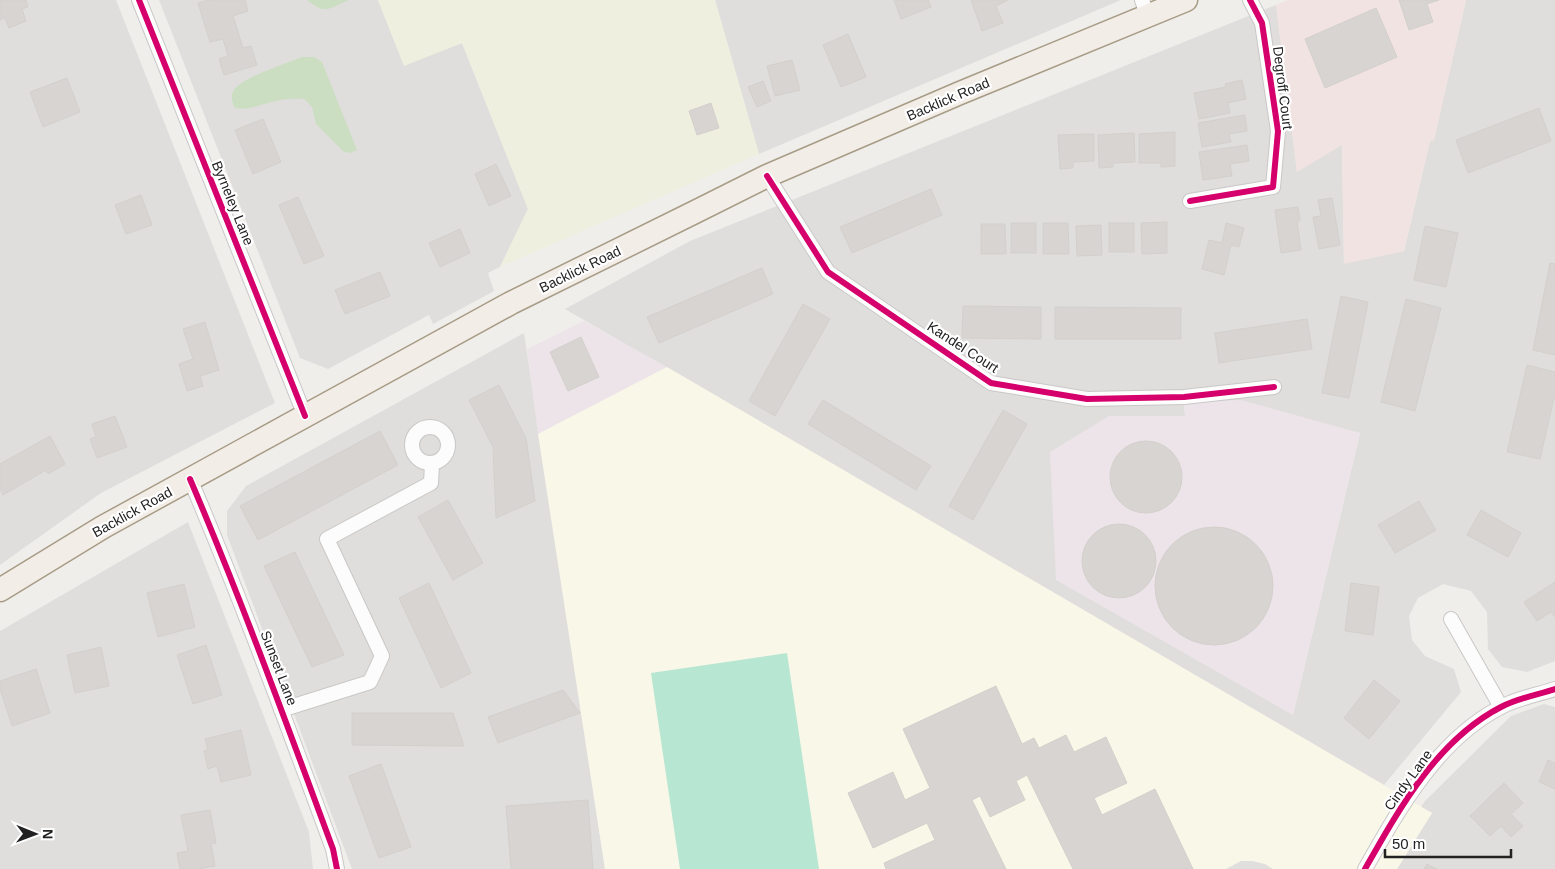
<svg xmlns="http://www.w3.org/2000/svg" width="1555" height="869" viewBox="0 0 1555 869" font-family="Helvetica,sans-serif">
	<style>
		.residential { fill: #dfdedc; fill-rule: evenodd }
		.commercial { fill: #f1e3e1 }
		.industrial { fill: #ede4e9 }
		.education { fill: #f8f7e8 }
		.farmland { fill: #efefdf }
		.forest { fill: #cbdec1 }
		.pitch { fill: #b7e6d2 }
		.parking { fill: #e0dfde }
		.building { fill: #d7d4d2; stroke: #d3d0cc }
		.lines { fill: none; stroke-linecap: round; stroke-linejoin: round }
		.minor-casing { stroke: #c9c8c7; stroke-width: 16 }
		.primary-casing { stroke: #a79c86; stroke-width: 25 }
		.minor { stroke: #fdfcfc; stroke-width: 14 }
		.primary { stroke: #f3ede7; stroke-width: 22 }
		.cycleway-casing { stroke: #fff; stroke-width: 9 }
		.cycleway { stroke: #d6006c; stroke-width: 6 }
		.labels { text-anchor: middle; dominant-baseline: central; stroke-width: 4.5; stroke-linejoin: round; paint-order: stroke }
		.street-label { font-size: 14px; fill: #222; stroke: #fff }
	</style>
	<rect width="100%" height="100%" fill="#f0eeeb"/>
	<g class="residential">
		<path d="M0,0H116L275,403L101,493L0,565Z"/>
		<path d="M159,0H378L404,65L462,43L528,209L500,267L488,273L494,291L433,324L429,315L328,369L300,358Z"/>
		<path d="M715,0H1121L759,154Z"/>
		<path d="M1466,0H1555V661L1527,672L1502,667L1488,649L1487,612L1471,591L1443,584L1418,598L1409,616L1412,640L1425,656L1454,669L1461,692L1384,785L565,309L690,241L1276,5L1297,171L1342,144L1344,263L1404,251L1430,141L1434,139ZM1184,402L1360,433L1293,715L1109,416H1185Z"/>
		<path d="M524,333L605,869H352L227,535V511L246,486Z"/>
		<path d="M188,522L309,832L313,869H0V631Z"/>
		<path d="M1544,704L1555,707V869H1397L1432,813L1421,807L1425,801L1511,716Z"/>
	</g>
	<path class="commercial" d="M1288,0H1466L1434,140L1430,141L1404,251L1344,264L1342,145L1297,172L1276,5Z"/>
	<g class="industrial">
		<path d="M584,321L667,367L538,434L527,349Z"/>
		<path d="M1241,400L1360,433L1293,715L1056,580L1050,452L1109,416H1185L1184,402Z"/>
	</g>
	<path class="education" d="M667,367L1432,813L1397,869H605L538,434Z"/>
	<path class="farmland" d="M378,0H715L759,154L500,267L528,209L462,43L404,66Z"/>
	<g class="forest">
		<path d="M307,0H349C328,9 326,15 307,0Z"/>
		<path d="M302,57H314L322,62L357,150L350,153L343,151L316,124L312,107L304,99C293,98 282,99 271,102C256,106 251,110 235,108C232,102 230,96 234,90C241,78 288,63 302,57Z"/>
	</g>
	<path class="pitch" d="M787,653L819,869H680L651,673Z"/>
	<path class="parking" d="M1241,861H1252L1265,864L1273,869H1226Z"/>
	<g class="building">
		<path d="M0,0H26L28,7L22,9L26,21L9,28L5,18L0,20Z"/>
		<path d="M209,0H245L248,11L233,16L243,48L251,46L257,65L224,75L219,59L228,56L223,39L210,42L198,3Z"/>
		<path d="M894,0H928L931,7L901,19Z"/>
		<path d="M971,0H1008L996,6L1003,23L982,31Z"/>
		<path d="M1399,0H1439L1427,4L1433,22L1409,30Z"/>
		<path d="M1376,8L1397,57L1325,88L1305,39Z"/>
		<path d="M848,34L866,77L841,87L823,45Z"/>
		<path d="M792,60L800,90L775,96L767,66Z"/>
		<path d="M67,78L80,112L43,127L30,92Z"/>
		<path d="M1242,80L1246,99L1228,103L1230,113L1199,119L1194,93L1226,87L1225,84Z"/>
		<path d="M763,81L771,101L757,107L748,87Z"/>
		<path d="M711,103L719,128L697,135L689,111Z"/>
		<path d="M1539,108L1551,141L1468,173L1456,140Z"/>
		<path d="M1245,115L1247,131L1229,134L1231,142L1202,147L1198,123Z"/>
		<path d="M263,119L281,162L253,174L235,130Z"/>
		<path d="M1175,132V166L1161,167V163H1139V134Z"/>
		<path d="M1134,133L1135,162L1113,163V167L1099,168L1098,135Z"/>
		<path d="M1094,134V161L1073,162V168L1060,169L1058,135Z"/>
		<path d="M1247,145L1249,161L1230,164L1232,176L1203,180L1199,152Z"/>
		<path d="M496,164L511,196L489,206L475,174Z"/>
		<path d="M931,189L942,215L852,253L840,227Z"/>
		<path d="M141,195L152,225L126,234L115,205Z"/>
		<path d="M298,197L324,256L304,264L279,205Z"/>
		<path d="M1332,198L1340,245L1319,249L1313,217L1321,216L1318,200Z"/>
		<path d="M1298,207L1300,221H1297L1301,250L1281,253L1275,210Z"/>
		<path d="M1167,222V253L1142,254L1141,223Z"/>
		<rect x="1011" y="223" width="25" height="30"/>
		<path d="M1043,223H1068L1069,254H1043Z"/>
		<rect x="1109" y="223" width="25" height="29"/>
		<path d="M1226,223L1244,228L1239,247L1231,245L1224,275L1202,269L1209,240L1222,243Z"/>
		<path d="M981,224H1005L1006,254H981Z"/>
		<path d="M1101,225L1102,255L1077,256L1076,226Z"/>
		<path d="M1425,226L1458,233L1446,287L1414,280Z"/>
		<path d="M460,229L470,253L440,267L429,243Z"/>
		<path d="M1550,263L1555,264V355L1533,350Z"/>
		<path d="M762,268L773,294L659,343L647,317Z"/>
		<path d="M380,272L390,296L345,314L335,290Z"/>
		<path d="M1341,296L1368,302L1349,398L1322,393Z"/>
		<path d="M1406,299L1441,308L1415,411L1381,402Z"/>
		<path d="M803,304L830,319L775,416L749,401Z"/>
		<path d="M963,306L1041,307V339L962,338Z"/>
		<path d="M1055,307L1181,308V339H1055Z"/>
		<path d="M1307,319L1312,349L1219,363L1215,333Z"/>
		<path d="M205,322L219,370L200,376L203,386L187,391L179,364L193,359L183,329Z"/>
		<path d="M581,337L599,377L568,391L550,352Z"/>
		<path d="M1527,365L1555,372V394L1540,459L1507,452Z"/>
		<path d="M499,385L526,438L535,501L496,518L493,447L469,400Z"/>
		<path d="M823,400L931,466L916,490L808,424Z"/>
		<path d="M1003,410L1027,424L973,520L949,506Z"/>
		<path d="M115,416L127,447L97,458L90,439L96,437L92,424Z"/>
		<path d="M380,431L398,465L258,540L240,506Z"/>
		<path d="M50,436L65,464L48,474L46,470L3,495L0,489V464Z"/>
		<circle cx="1146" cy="477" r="36"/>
		<path d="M448,500L483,563L453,580L418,517Z"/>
		<path d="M1419,501L1436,530L1395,553L1378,525Z"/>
		<path d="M1481,510L1521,533L1508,557L1467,535Z"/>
		<circle cx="1119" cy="561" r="37"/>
		<circle cx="1214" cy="586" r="59"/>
		<path d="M295,552L344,655L312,667L264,566Z"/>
		<path d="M1555,582V617L1551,612L1537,621L1524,602Z"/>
		<path d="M429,583L471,673L441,688L399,598Z"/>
		<path d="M1351,583L1379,587L1373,635L1345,631Z"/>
		<path d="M184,584L195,627L158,637L147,593Z"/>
		<path d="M206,645L222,695L193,704L177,655Z"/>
		<path d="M101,647L109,686L75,693L67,655Z"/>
		<path d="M36,669L50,713L12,726L0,689V681Z"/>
		<path d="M1374,680L1400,701L1369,739L1344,718Z"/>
		<path d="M996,686L1022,744L1034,738L1039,748L1066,735L1074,752L1106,737L1127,783L1094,798L1102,815L1155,789L1193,869H1073L1027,775L1016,781L1025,800L990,817L980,796L972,800L1006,869H886L884,863L935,840L927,823L873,848L848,793L893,772L905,800L930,788L903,729Z"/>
		<path d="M563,690L580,713L498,743L488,717Z"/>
		<path d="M352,713H453L464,746L352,745Z"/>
		<path d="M241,730L251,775L221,782L217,766L208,769L204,751L208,750L205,739Z"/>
		<path d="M1548,760L1555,763V789L1539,782Z"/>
		<path d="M381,764L411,847L379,858L349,776Z"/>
		<path d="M1504,783L1523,803L1511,814L1523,826L1511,837L1501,826L1490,836L1470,816Z"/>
		<path d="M588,800L593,869H511L506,806Z"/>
		<path d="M210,810L216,843L211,844L215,866L198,869H180L177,853L188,851L181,815Z"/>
		<path d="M1427,864L1437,869H1424Z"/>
	</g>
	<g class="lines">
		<defs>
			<g id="minor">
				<path d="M139,0L305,416"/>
				<path d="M1142,0L1147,15"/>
				<path d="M767,176L828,272L991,383L1087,399L1184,397L1274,387"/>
				<path d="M1190,201L1273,187L1278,131L1262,23L1250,0"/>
				<circle cx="430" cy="445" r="18"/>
				<path d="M190,479C242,601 287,725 333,849L337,869"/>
				<path d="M1451,619L1501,707"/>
				<path d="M281,710L370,682L382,656L327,539L431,483L432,464"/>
				<path d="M1365,869C1399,809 1437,740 1501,707C1518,698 1537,695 1555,689"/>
			</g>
			<path id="primary" d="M0,590L103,527L305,416L511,303L695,212L767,176L960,93L1186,0"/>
		</defs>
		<use href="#minor" class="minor-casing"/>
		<use href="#primary" class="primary-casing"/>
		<use href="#minor" class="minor"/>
		<use href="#primary" class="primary"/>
		<defs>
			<g id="cycleway">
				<path d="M139,0L305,416"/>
				<path d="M767,176L828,272L991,383L1087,399L1184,397L1274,387"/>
				<path d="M1190,201L1273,187L1278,131L1262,23L1250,0"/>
				<path d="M190,479C242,601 287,725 333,849L337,869"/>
				<path d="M1365,869C1399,809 1437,740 1501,707C1518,698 1537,695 1555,689"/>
			</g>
		</defs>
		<use href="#cycleway" class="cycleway-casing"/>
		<use href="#cycleway" class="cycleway"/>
	</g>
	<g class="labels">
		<g class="street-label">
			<text transform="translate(1283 88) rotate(83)">Degroff Court</text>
			<text transform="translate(948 99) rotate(-23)">Backlick Road</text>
			<text transform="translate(233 203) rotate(68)">Byrneley Lane</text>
			<text transform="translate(580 269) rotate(-26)">Backlick Road</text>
			<text transform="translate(963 347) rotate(33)">Kandel Court</text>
			<text transform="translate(132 512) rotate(-29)">Backlick Road</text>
			<text transform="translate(279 668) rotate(69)">Sunset Lane</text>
			<text transform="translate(1408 780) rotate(-54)">Cindy Lane</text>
		</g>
	</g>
	<g transform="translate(35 834) rotate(91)" stroke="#ffffff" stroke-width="4" paint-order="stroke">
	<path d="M0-4L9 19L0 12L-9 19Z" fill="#222222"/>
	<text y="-8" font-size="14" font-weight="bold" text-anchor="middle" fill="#222222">N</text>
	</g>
	<path d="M1385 849v8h126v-8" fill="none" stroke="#222222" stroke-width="2.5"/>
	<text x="1392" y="849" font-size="15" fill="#222222" stroke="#ffffff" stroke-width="4" paint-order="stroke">50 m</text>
</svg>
